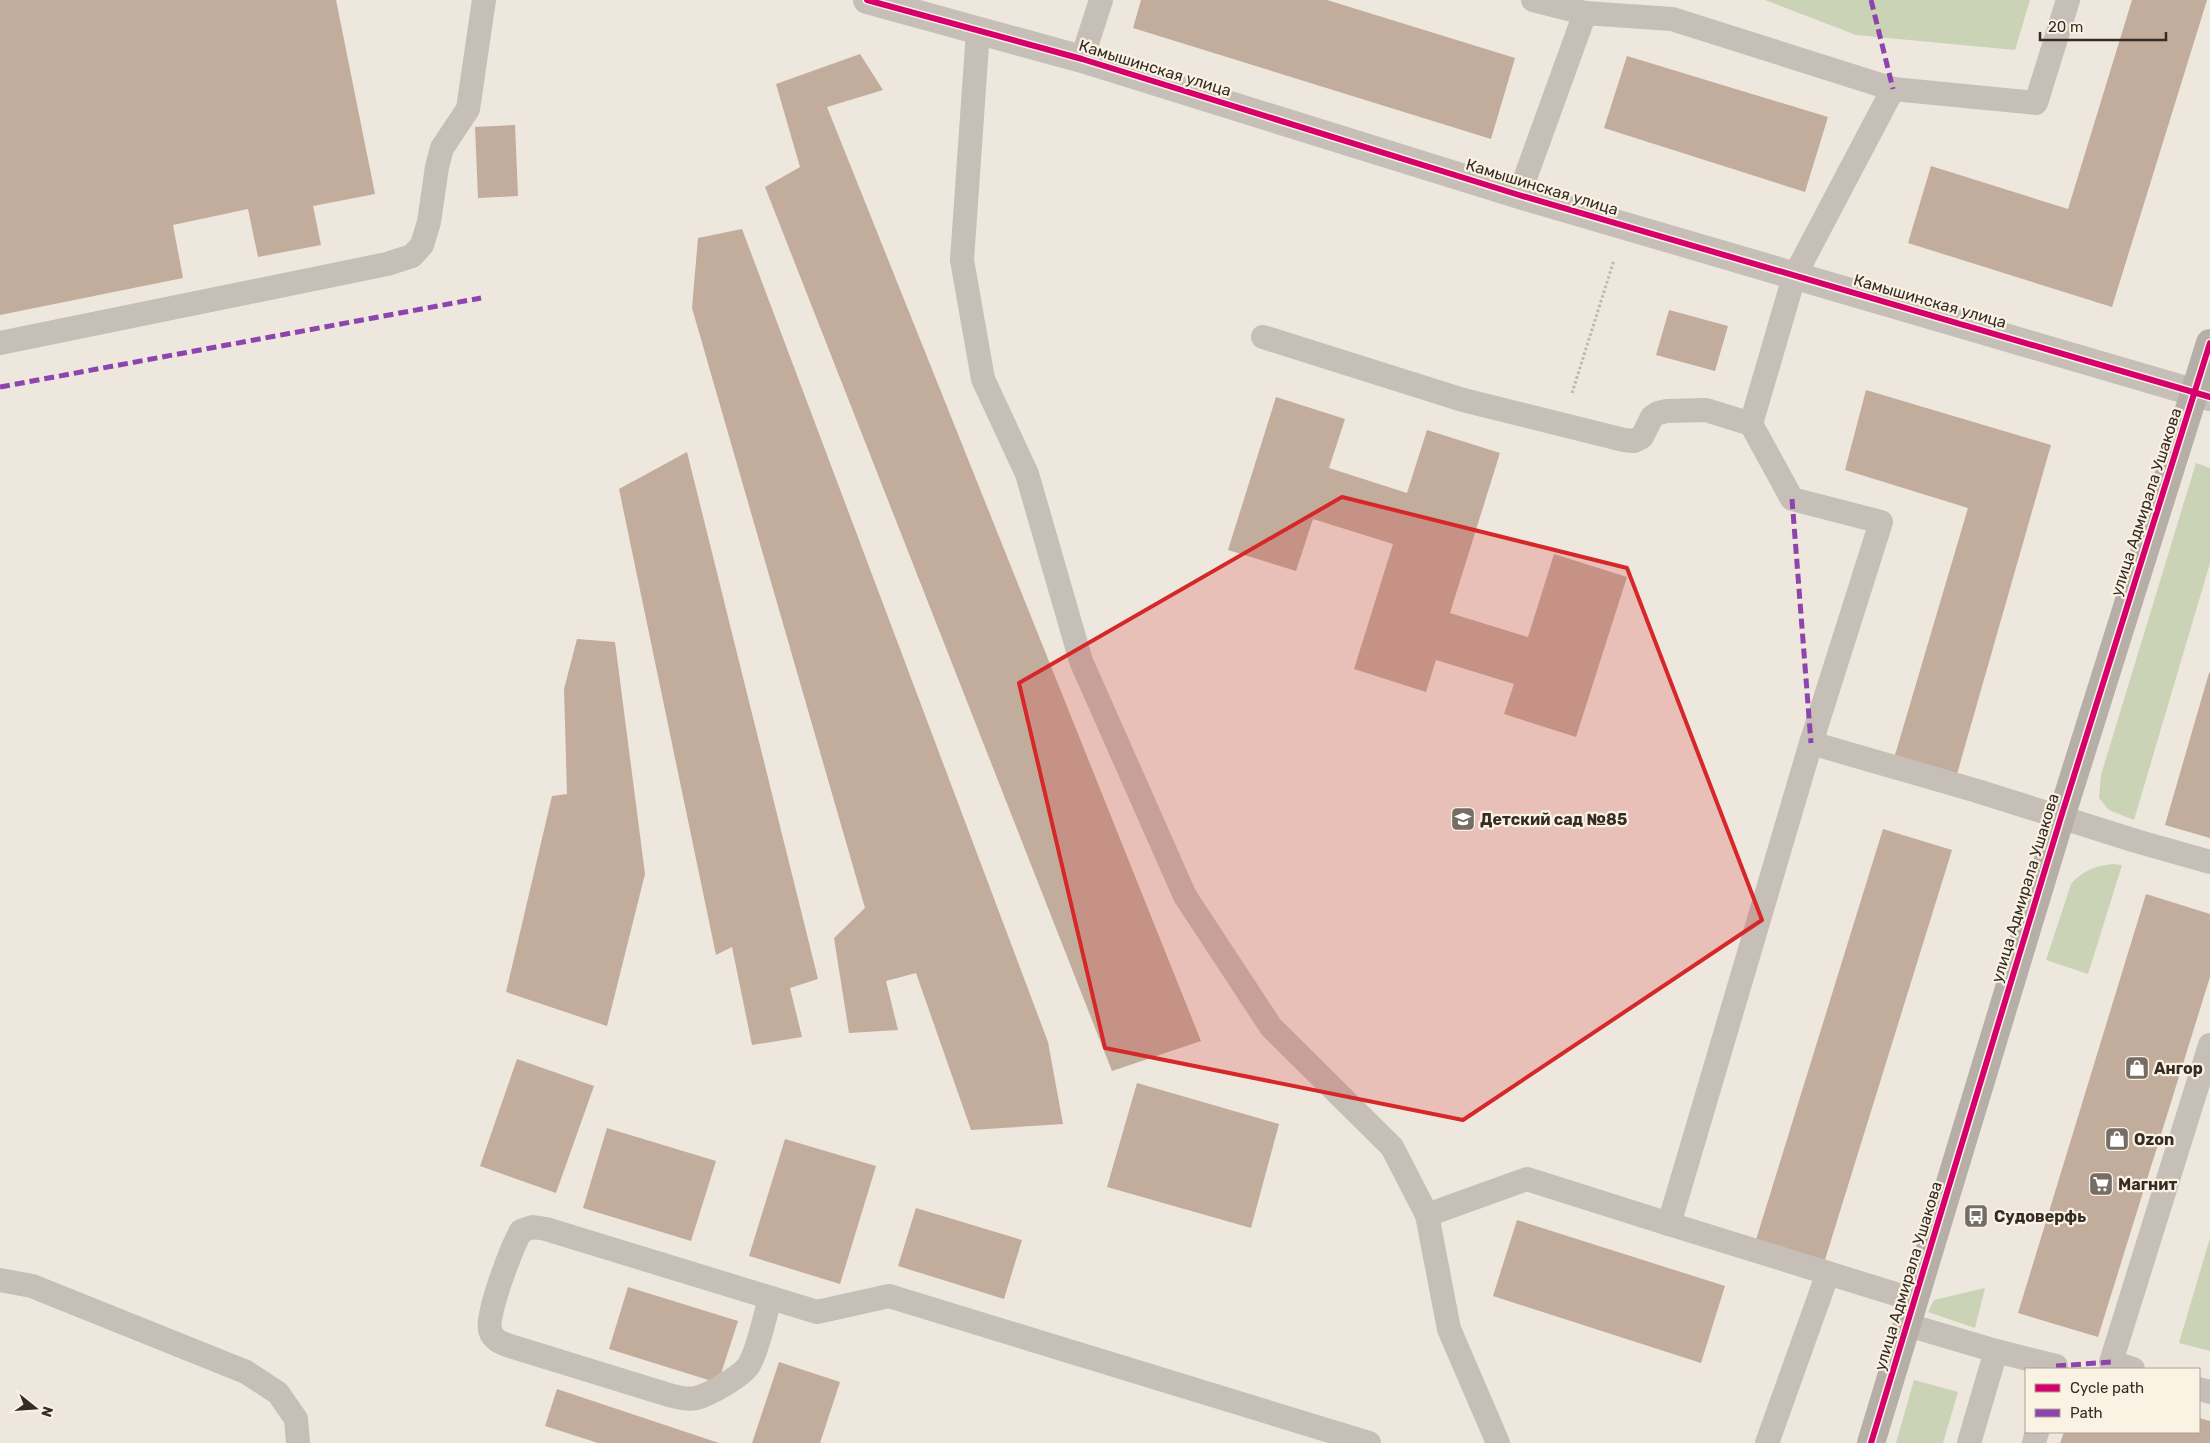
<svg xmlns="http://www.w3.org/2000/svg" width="2210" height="1443" viewBox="0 0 2210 1443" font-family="Rubik,sans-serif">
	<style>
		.green { fill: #cad3b6 }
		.building { fill: #c2ad9d }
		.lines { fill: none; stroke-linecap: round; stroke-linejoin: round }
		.path { stroke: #beb7af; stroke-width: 3; stroke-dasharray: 2.5 2.5; stroke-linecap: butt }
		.lane { stroke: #c5bfb7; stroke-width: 24 }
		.street { stroke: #c5bfb7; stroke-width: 28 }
		.secondary { stroke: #b6afa7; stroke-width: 28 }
		.quiet { stroke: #8e44ad; stroke-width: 5; stroke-dasharray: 10 5; stroke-linecap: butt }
		.cycleway-casing { stroke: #faf3e3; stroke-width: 9 }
		.cycleway { stroke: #d6006c; stroke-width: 6 }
		.marked { fill: #d62828; fill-opacity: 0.2; stroke: #d62828; stroke-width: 4; stroke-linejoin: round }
		.labels { text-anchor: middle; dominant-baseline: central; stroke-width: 4.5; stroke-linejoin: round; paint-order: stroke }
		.street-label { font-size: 16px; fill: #362c25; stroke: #faf3e3 }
		.poi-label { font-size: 16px; font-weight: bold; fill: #362c25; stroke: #faf3e3; text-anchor: start }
	</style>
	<rect width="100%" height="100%" fill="#ede7dd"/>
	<g class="green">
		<path d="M1765,0H2030L2015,50L1856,35Z"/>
		<path d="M2196,463L2210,468V563L2134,820L2109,810L2099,798L2101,775Z"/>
		<path d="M2112,864L2122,865L2088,974L2046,960L2071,884C2082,871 2095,866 2112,864Z"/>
		<path d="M2210,1238V1351L2179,1343Z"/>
		<path d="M1985,1288L1975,1328L1928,1312L1934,1300Z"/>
		<path d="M1914,1380L1958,1392L1943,1443H1896Z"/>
	</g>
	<g class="building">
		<path d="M0,0H336L375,194L313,206L321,245L258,257L248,209L173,225L183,278L0,315Z"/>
		<path d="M1141,0H1327L1515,58L1491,139L1133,28Z"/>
		<path d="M2132,0H2207L2112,307L1908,243L1931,166L2068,209Z"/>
		<path d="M860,54L883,90L827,107L1201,1041L1112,1071L765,187L800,167L776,84Z"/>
		<path d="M1627,56L1828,117L1805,192L1604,128Z"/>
		<path d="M515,125L518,196L478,198L475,127Z"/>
		<path d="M742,229L1048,1042L1063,1124L971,1130L916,973L886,981L898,1030L849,1033L834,938L865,908L692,308L698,238Z"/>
		<path d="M1669,310L1728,326L1715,371L1656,355Z"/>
		<path d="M1866,390L2051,445L1957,774L1895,755L1968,508L1845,470Z"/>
		<path d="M1276,397L1345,419L1329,468L1407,493L1427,430L1500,453L1450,613L1528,637L1554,554L1627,577L1576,737L1504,714L1514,684L1436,660L1426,692L1354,669L1393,544L1313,519L1296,571L1228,550Z"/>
		<path d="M687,452L818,979L790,988L802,1037L752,1045L732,947L716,955L619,489Z"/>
		<path d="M577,639L615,642L645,874L607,1026L506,992L552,796L567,794L564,689Z"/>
		<path d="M2209,673H2210V838L2165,825Z"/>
		<path d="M1883,829L1952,850L1824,1263L1755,1243Z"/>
		<path d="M2146,894L2210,914V977L2098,1337L2018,1313Z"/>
		<path d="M517,1059L594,1086L556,1193L480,1166Z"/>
		<path d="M1137,1083L1279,1124L1251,1228L1107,1187Z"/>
		<path d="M607,1128L716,1161L691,1241L583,1208Z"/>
		<path d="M785,1139L876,1166L840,1284L749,1256Z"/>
		<path d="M916,1208L1022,1240L1004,1299L898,1266Z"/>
		<path d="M1517,1220L1725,1286L1701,1363L1493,1296Z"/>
		<path d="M628,1287L738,1321L718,1383L609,1349Z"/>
		<path d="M779,1362L840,1382L820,1443H752Z"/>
		<path d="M557,1389L719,1443H598L545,1426Z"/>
		<path d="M2199,1418L2210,1421V1443H2060L2064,1432H2199Z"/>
	</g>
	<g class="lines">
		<path class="path" d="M1572,393L1614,260"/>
		<g class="lane">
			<path d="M1585,13L1672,19L1893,89"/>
			<path d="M978,31L962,260L983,379L1027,474L1081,661L1185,896L1271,1027L1392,1147L1427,1215L1449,1329L1498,1443"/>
			<path d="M1082,59L1101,0"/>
			<path d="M1519,195L1585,13L1533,0"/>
			<path d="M1263,337L1463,400L1624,440L1634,441L1642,437L1652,417L1658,413L1667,411L1706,410L1751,424L1792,499L1881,522L1811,743L1669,1224L1915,1300"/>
			<path d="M0,343L387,264L412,256L422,245L429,222L437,167L442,148L468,109L484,0"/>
			<path d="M1751,424L1794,277L1893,89L2036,103L2068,0"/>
			<path d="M1811,743L1974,790L2136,841L2210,862"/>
			<path d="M1427,1215L1527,1179L1669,1224"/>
			<path d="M0,1280L32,1286L246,1372L278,1393L296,1419L298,1443"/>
			<path d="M770,1298C765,1316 758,1350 749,1365C742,1376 709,1395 696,1398C687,1400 678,1397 669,1395L510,1346C501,1343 493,1340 490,1330C486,1314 512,1247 521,1231L533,1227L546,1229L817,1312L889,1296L1369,1443"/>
			<path d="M1908,1325L1996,1351L1969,1443"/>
			<path d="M1996,1351L2056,1366L2055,1369"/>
			<path d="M2133,1369L2111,1362L2210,1045"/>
			<path d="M2199,1389L2210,1392"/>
			<path d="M1767,1443L1828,1273"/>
			<path d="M2034,1443L2037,1432"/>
		</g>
		<path class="street" d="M867,0L1082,59L1519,195L2210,397"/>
		<path class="secondary" d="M1871,1443L2061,817L2210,343"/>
		<g class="quiet">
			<path d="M1871,0L1893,89"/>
			<path d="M0,387L481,298"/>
			<path d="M1792,499L1811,743"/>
			<path d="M2056,1366L2111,1362"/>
		</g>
		<defs>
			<g id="cycleway">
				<path d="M867,0L1082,59L1519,195L2210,397"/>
				<path d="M1871,1443L2061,817L2210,343"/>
			</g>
		</defs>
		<use href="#cycleway" class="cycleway-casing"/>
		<use href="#cycleway" class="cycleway"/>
	</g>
	<path class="marked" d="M1342,497L1627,568L1762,920L1463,1120L1105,1048L1019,683Z"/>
	<defs>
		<symbol id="school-square" viewBox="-11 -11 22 22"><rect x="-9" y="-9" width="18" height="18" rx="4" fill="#766d65" stroke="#faf3e3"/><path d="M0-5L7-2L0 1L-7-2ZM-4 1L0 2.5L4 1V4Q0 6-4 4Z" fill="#fff"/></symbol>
		<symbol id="shop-square" viewBox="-11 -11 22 22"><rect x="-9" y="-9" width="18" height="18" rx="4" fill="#766d65" stroke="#faf3e3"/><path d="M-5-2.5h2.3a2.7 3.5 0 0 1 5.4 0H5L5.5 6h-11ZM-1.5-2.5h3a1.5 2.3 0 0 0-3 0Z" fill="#fff"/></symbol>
		<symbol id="supermarket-square" viewBox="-11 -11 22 22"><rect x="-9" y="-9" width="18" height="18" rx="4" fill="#766d65" stroke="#faf3e3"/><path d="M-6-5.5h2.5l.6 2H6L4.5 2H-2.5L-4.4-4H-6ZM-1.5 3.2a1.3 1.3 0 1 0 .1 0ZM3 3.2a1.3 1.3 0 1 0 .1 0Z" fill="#fff"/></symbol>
		<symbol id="bus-square" viewBox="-11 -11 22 22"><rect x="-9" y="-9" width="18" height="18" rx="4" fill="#766d65" stroke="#faf3e3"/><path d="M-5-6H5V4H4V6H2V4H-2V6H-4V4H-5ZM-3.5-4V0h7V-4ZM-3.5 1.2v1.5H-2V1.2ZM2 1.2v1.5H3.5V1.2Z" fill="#fff"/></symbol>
	</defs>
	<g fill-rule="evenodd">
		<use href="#school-square" x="1449" y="805" width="28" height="28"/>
		<use href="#shop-square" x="2123" y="1054" width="28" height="28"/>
		<use href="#shop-square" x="2103" y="1125" width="28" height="28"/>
		<use href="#supermarket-square" x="2087" y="1170" width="28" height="28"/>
		<use href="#bus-square" x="1962" y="1202" width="28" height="28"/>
	</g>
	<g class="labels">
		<g class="street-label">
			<text transform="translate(1155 68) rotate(17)">Камышинская улица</text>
			<text transform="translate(1542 187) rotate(17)">Камышинская улица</text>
			<text transform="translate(1930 301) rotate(16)">Камышинская улица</text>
			<text transform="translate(2146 502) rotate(-72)">улица Адмирала Ушакова</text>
			<text transform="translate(2025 888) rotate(-73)">улица Адмирала Ушакова</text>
			<text transform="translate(1908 1276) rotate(-73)">улица Адмирала Ушакова</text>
		</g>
		<g class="poi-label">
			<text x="1480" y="819">Детский сад №85</text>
			<text x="2154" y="1068">Ангор</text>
			<text x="2134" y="1139">Ozon</text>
			<text x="2118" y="1184">Магнит</text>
			<text x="1994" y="1216">Судоверфь</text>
		</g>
	</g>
	<rect x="2025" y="1368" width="175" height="65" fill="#faf3e3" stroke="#aca397"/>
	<rect x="2035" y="1384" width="25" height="8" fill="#d6006c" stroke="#aca397"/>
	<text x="2070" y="1393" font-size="15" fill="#362c25">Cycle path</text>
	<rect x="2035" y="1409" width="25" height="8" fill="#8e44ad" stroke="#aca397"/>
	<text x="2070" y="1418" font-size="15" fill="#362c25">Path</text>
	<g transform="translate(35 1408) rotate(107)" stroke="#faf3e3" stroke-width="4" paint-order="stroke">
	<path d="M0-4L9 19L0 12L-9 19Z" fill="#362c25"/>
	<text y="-8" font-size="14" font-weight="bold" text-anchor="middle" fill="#362c25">N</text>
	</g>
	<path d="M2040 32v8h126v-8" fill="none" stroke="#362c25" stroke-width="2.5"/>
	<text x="2048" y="32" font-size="15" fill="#362c25" stroke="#faf3e3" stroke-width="4" paint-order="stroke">20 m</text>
</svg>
